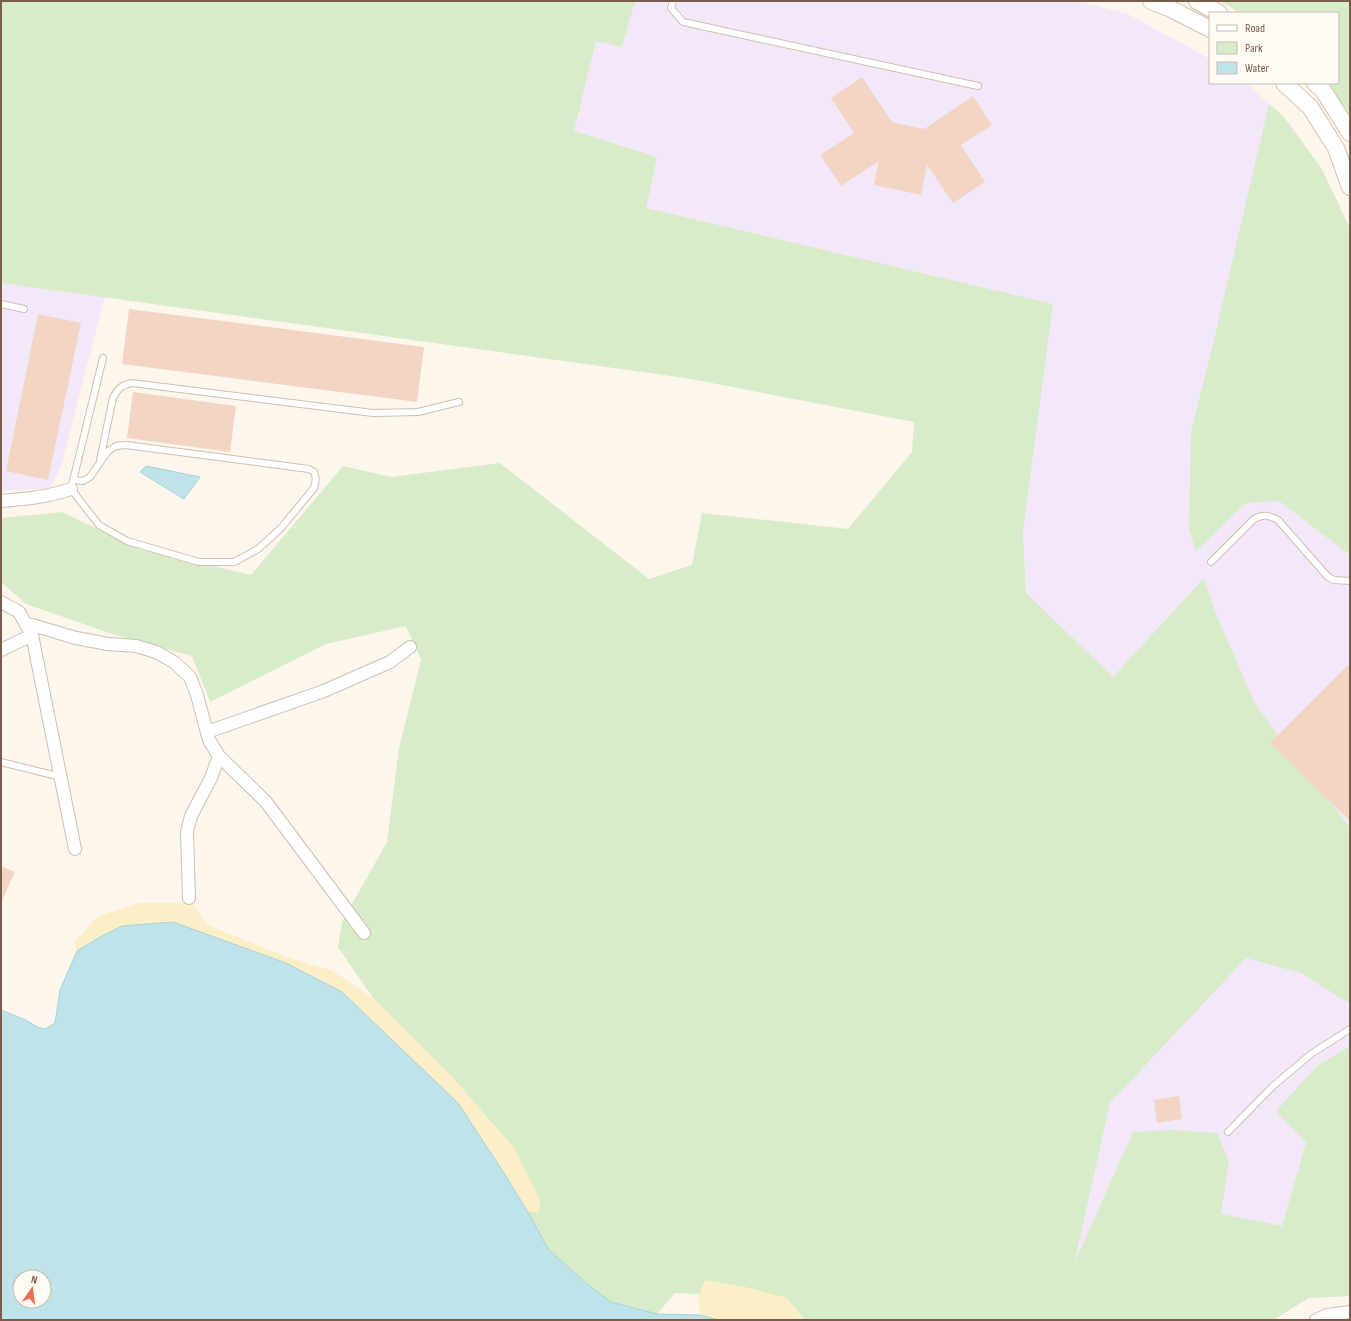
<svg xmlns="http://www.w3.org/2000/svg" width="1351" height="1321" viewBox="0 0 1351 1321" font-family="'Sofia Sans Condensed',sans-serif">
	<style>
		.education { fill: #f3e8fa }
		.green { fill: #d8ecc9 }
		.sand { fill: #fcefc7 }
		.water { fill: #bfe3e8; stroke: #a5d3da; fill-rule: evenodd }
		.building { fill: #f3d5c3 }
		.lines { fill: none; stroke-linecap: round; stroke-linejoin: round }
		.lane-casing { stroke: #d1beb0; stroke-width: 8 }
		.street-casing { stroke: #d1beb0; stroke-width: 14 }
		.secondary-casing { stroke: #d6c0b0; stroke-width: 18 }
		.lane { stroke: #fff; stroke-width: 6 }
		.street { stroke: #fff; stroke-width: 12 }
		.secondary { stroke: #fff; stroke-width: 16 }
	</style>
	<rect width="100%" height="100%" fill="#fdf6ec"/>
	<path class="education" d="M1,1H1077L1128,14L1210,59V83H1246L1284,117L1322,169L1350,229V1296L1309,1298L1273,1320L1073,1267L1043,902L1023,531L914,422L686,378L105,296L61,467L50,488L1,491Z"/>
	<g class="green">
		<path d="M1,1H635L622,47L596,41L574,131L657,157L646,208L1053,304L1023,531L1026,593L1113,677L1204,578L1216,614L1256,706L1350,827V1004L1301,973L1246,958L1110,1103L1074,1264L1133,1132L1172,1130L1217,1133L1229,1161L1221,1214L1282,1226L1306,1143L1276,1111L1317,1066L1350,1046V1296L1309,1298L1273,1320H785L716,1295L675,1293L657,1314L611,1302L586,1283L548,1249L528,1212L539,1211L514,1148L452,1077L373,998L338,947L342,922L387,842L399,748L421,660L406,626L326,644L210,702L192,656L115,635L26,604L1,582V518L62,512L135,547L251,575L343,466L391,477L500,463L649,579L692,565L702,513L848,529L912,452L914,422L686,378L1,283Z"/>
		<path d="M1219,1H1350V122L1322,83H1338V13H1239L1229,6Z"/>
		<path d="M1269,104L1284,117L1322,169L1350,229V555L1279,501L1246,503L1196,551L1189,530L1191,431L1213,344Z"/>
	</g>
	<g class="sand">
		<path d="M139,903H192L208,925L290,958L333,971L373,998L452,1077L514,1148L540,1200L539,1212H528L502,1170L458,1103L402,1051L286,963L173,922L122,926L100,937L77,951L75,941L98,916Z"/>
		<path d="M705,1280L745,1287L787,1298L805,1320H719L700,1315L698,1297Z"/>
	</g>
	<g class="water">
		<path d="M146,466L200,477L184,499L140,472Z"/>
		<path d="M173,922L286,963L342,992L458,1103L502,1170L528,1212L548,1249L586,1283L611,1302L657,1314L700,1315L719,1320H1V1010L26,1020L37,1027L45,1029L55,1023L60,990L77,951L100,937L122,926ZM20,1277H44V1301H20Z"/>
	</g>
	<g class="building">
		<path d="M862,77L892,122L924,129L973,96L992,125L961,145L985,182L953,203L927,165L921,195L874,185L879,161L841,186L820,155L854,133L831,98Z"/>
		<path d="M129,309L424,347L417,402L122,364Z"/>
		<path d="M38,314L81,323L48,480L6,471Z"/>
		<path d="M133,392L236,406L230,452L127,438Z"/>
		<path d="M1350,663V821L1270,743Z"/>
		<path d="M1,866L15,872L1,903Z"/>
		<path d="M1179,1096L1182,1119L1157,1123L1154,1100Z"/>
	</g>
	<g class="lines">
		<defs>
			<g id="lane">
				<path d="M673,1L671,8L683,22L978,86"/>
				<path d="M1,304L24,309"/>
				<path d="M100,460L113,398C118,388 122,385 132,383L373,413L418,412L459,402"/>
				<path d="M74,480L83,481L90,477L108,451L116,446L126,445L309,469L314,472L316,479L314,488L281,528L258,549L234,562H199L127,541L99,525L71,489L103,358"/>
				<path d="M1211,562L1254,519C1263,514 1269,515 1278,520L1328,577L1334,580L1350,581"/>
				<path d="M1,762L61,777"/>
				<path d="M1228,1132L1273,1086L1311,1054L1350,1029"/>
			</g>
			<g id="street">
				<path d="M1,501C25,499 48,497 71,489"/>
				<path d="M1,602L19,612L32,635L1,650"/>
				<path d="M25,623L76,638L108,644L136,646L156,652L174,662L190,677L197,695L209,740L219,756L266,802L364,933"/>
				<path d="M32,635L75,849"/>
				<path d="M207,732L324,691L390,662L410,647"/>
				<path d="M189,898L187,832L191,816L211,778L219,756"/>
				<path d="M1316,1320L1327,1315L1350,1312"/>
			</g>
			<g id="secondary">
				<path d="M1151,1L1171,9L1210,29"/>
				<path d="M1197,1L1219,13"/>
				<path d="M1284,83L1310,107L1336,148L1350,187"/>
				<path d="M1315,83L1323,90L1350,133"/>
			</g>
		</defs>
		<use href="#lane" class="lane-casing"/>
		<use href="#street" class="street-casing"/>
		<use href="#secondary" class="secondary-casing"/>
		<use href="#lane" class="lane"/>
		<use href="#street" class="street"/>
		<use href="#secondary" class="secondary"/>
	</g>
	<rect width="1351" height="1321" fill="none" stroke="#7a5c4d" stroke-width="4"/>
	<rect x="1209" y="12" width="130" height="72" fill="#fffaf3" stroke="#cabbb1"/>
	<rect x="1217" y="25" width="20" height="6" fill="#ffffff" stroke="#cabbb1"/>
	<text x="1245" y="32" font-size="12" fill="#7a5c4d">Road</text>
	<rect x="1217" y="42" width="20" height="12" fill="#d8ecc9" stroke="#cabbb1"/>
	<text x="1245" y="52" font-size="12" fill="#7a5c4d">Park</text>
	<rect x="1217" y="62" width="20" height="12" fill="#bfe3e8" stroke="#cabbb1"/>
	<text x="1245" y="72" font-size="12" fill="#7a5c4d">Water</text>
	<g transform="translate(32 1289) rotate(14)"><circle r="19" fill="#fffaf3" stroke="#cabbb1"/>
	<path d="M0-3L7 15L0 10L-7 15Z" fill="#e76f51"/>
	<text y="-6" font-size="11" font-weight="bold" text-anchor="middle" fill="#7a5c4d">N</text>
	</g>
</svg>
